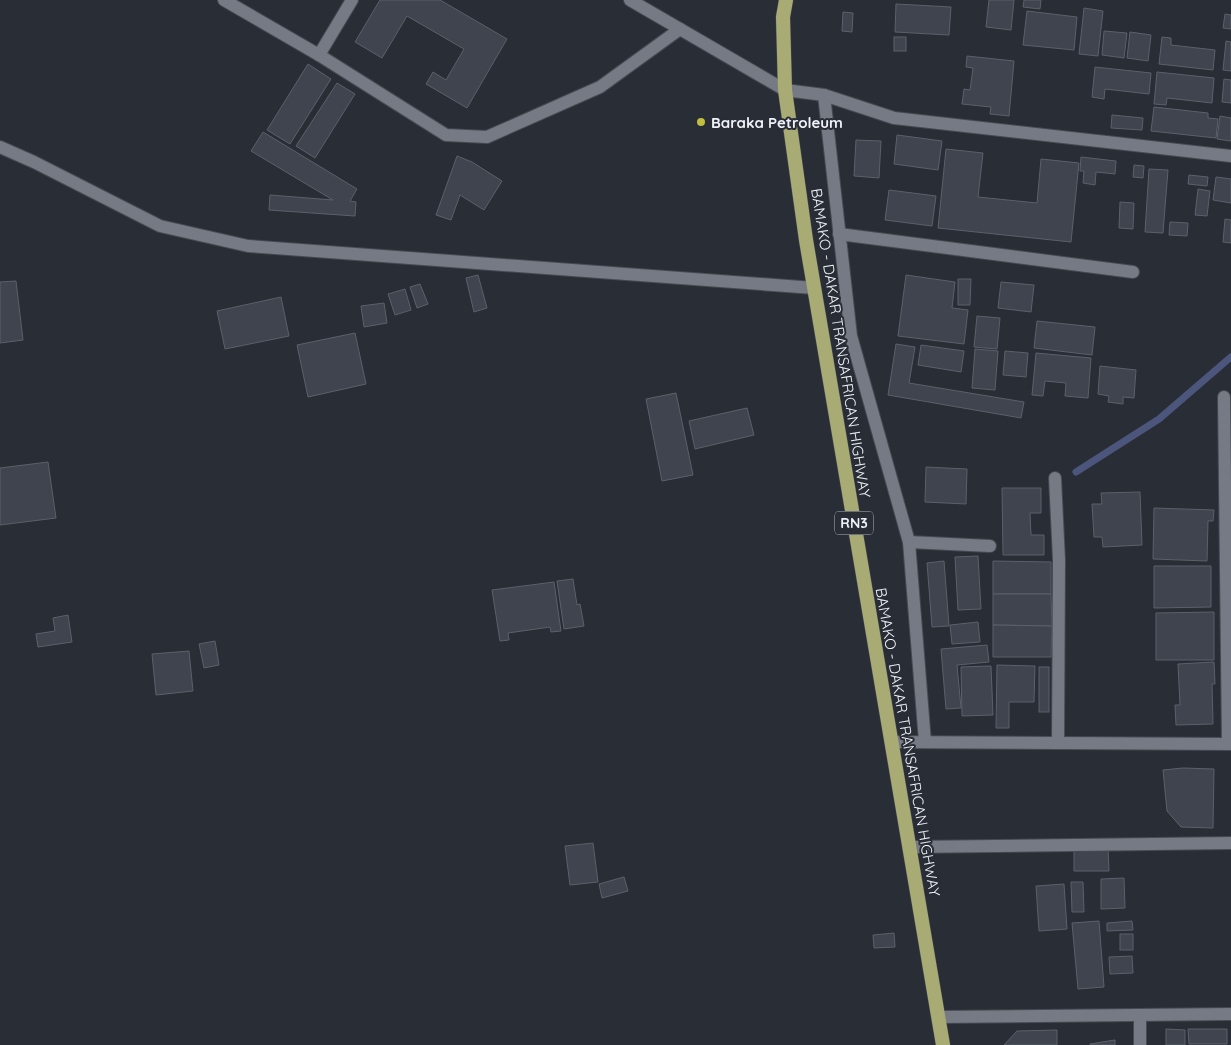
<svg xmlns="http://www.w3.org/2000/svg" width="1231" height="1045" viewBox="0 0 1231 1045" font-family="Quicksand,sans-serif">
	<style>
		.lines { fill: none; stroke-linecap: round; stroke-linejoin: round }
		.stream { stroke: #4c567d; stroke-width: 7 }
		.building { fill: #3f444e; stroke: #5b606a }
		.minor-casing { stroke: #464a51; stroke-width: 14 }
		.trunk-casing { stroke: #464a51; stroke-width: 15 }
		.minor { stroke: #757a84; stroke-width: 12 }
		.trunk { stroke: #a9ab74; stroke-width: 14 }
		.poi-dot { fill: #bfbe41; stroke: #292d36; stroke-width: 2 }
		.labels { text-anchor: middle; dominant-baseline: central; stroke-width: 4; stroke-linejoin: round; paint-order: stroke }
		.shield { fill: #292d36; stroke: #b3b6bd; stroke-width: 1 }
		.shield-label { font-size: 14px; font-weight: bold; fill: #eef1f7 }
		.poi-label { font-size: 15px; font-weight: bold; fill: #eef1f7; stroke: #292d36; text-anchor: start }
		.street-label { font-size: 15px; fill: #eef1f7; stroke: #292d36 }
	</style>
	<rect width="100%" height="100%" fill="#292d36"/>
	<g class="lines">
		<path class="stream" d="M1076,472L1159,419L1231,357"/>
	</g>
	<g class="building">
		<path d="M380,0H440L507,39L467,108L426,84L433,72L446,80L464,49L407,16L382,58L355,42Z"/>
		<path d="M989,0H1014L1011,30L986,27Z"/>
		<path d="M1024,0H1041L1040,9L1023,7Z"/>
		<path d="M896,4L951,7L949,35L895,32Z"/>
		<path d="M1084,8L1103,11L1098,56L1079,54Z"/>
		<path d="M1027,11L1077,17L1074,50L1023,45Z"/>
		<path d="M843,12L853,13L852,32L842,31Z"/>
		<path d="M1225,14L1231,15V29L1223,28Z"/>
		<path d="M1104,31L1127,33L1124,58L1102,55Z"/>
		<path d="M1130,32L1151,35L1148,61L1127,58Z"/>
		<rect x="894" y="37" width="12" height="14"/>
		<path d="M1162,37L1171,38V45L1215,50L1213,70L1159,64Z"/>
		<path d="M1226,41L1231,42V71L1223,70Z"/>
		<path d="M967,56L1014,61L1009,116L990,114L991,107L962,104L964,89L970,90L973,68L966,67Z"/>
		<path d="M308,64L331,79L290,144L267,130Z"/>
		<path d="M1095,67L1151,73L1149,94L1105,89L1104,99L1092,97Z"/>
		<path d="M1157,72L1214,78L1212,103L1167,98L1166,105L1154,104Z"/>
		<path d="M1224,79L1231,80V103L1222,102Z"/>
		<path d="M337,83L355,94L315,158L296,146Z"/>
		<path d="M1154,107L1208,113V118L1218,119L1216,138L1151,131Z"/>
		<path d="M1112,115L1143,118L1142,130L1111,128Z"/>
		<path d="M1220,116L1231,118V141L1217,139Z"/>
		<path d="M263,132L357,189L350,201L356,202L355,216L269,210L270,195L333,200L251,151Z"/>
		<path d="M897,135L942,141L938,170L894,164Z"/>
		<path d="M856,140L881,141L879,178L854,176Z"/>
		<path d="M946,149L983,153L978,197L1037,203L1041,159L1079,163L1071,242L938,228Z"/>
		<path d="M457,156L472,162L502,181L484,210L460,195L451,220L436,215Z"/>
		<path d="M1081,157L1116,161L1115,174L1096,172L1095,185L1083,183L1084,171H1080Z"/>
		<path d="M1134,165L1144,166L1143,178L1133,177Z"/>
		<path d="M1149,169L1168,170L1163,233L1145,232Z"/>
		<path d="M1189,175L1208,177L1207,186L1188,184Z"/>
		<path d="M1216,177L1231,179V203L1213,200Z"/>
		<path d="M1198,189L1210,191L1207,216L1195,215Z"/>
		<path d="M889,190L936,196L932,226L885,220Z"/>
		<path d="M1120,202L1134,203L1133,229L1119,228Z"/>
		<path d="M1225,219L1231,220V243L1223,242Z"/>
		<path d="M1170,222L1188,223L1187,236L1169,235Z"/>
		<path d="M478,275L487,308L474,312L466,278Z"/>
		<path d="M906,275L955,282L952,308L968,310L964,344L898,336Z"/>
		<path d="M958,279H971L970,305H958Z"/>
		<path d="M16,281L23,340L0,343V282Z"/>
		<path d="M1001,282L1034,285L1031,312L998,308Z"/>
		<path d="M420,284L428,304L417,308L410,287Z"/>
		<path d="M405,289L411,310L395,315L388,294Z"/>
		<path d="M281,297L289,336L225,349L217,311Z"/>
		<path d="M384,303L387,323L364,327L361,306Z"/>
		<path d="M977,316L1000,318L997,349L974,347Z"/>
		<path d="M1037,321L1095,327L1092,355L1034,348Z"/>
		<path d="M355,333L366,384L308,397L297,345Z"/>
		<path d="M896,344L915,347L909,383L1024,402L1021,418L888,395Z"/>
		<path d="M921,345L964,351L961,372L918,365Z"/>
		<path d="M975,349L998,351L995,390L972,388Z"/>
		<path d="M1005,351L1028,353L1026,377L1003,375Z"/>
		<path d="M1036,353L1091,358L1088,398L1065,396L1066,383L1045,381L1043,396L1032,395Z"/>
		<path d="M1100,366L1136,370L1134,398L1123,397V404L1108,402L1109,396L1098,394Z"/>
		<path d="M676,393L693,475L662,481L646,399Z"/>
		<path d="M747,408L754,435L695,449L689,421Z"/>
		<path d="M48,462L56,518L0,525V468Z"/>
		<path d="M926,467L967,469L966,504L925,502Z"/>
		<path d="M1002,488H1041V513H1030L1031,535H1044V555H1003Z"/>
		<path d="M1140,492L1142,545L1103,547L1102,537H1094L1092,504H1102L1101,493Z"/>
		<path d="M1154,508L1214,510L1213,521H1208L1207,561L1153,559Z"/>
		<path d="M978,556L981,609L958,610L955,557Z"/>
		<path d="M944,561L949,626L932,627L927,563Z"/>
		<path d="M993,561L1051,562V594H993Z"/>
		<path d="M1154,566H1211V607L1154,608Z"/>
		<path d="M573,579L577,605L580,604L584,626L564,629L557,581Z"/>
		<path d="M554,582L561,631L551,632L550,627L508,633L509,640L500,641L492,590Z"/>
		<path d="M993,594H1051L1052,626L993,625Z"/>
		<path d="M1214,612V660H1156V613Z"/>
		<path d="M68,615L72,642L38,647L36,634L55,631L53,618Z"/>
		<path d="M978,622L980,642L952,644L950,625Z"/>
		<path d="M993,625L1052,626L1051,657H993Z"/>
		<path d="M215,641L219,665L204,668L199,644Z"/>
		<path d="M987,645L989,662L957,665L961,708L946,709L941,649Z"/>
		<path d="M189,651L193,691L156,695L152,654Z"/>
		<path d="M1214,662L1215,684H1212L1213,724L1176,725L1175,705H1180L1178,664Z"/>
		<path d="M997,665L1035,666L1034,702H1009V728H996Z"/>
		<path d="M991,666L993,715L962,716L961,667Z"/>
		<rect x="1039" y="667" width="10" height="45"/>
		<path d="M1183,768L1214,769L1213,828L1181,827L1167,811L1163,770Z"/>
		<path d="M593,843L598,882L570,885L565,846Z"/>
		<path d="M1108,848L1109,871H1074V849Z"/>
		<path d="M624,877L628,891L602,898L599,884Z"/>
		<path d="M1124,878L1125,908L1101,909V879Z"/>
		<path d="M1071,882H1083L1084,912H1072Z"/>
		<path d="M1064,884L1067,929L1039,931L1036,886Z"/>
		<path d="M1099,921L1104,987L1078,989L1072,923Z"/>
		<path d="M1132,921L1133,930L1107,931V923Z"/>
		<path d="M894,933L895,947L874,948L873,935Z"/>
		<rect x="1120" y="934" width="13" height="16"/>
		<path d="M1132,956L1133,973L1110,974L1109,957Z"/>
		<path d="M1166,1029L1185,1030V1045H1166Z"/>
		<path d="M1188,1029H1227V1044H1189Z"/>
		<path d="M1057,1030V1045H1004L1017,1031Z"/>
		<path d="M1115,1040V1045H1090V1044Z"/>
	</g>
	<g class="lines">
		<defs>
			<g id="minor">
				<path d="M224,0L319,55L446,135L487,137L600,87L680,29"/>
				<path d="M630,0L785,90L824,95L894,118L1231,156"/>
				<path d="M319,55L352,0"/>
				<path d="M824,95L851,336L909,542L925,742"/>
				<path d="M0,147L34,162L160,226L248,246L814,288"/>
				<path d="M839,234L1133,272"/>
				<path d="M1224,397L1228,744"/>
				<path d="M1055,478L1059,560L1058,743"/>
				<path d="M909,542L990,546"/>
				<path d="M891,742L1231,744"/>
				<path d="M909,847L1231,843"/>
				<path d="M1140,1015V1045"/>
				<path d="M938,1017L1231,1014"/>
			</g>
			<path id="trunk" d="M786,0L783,17L785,90L806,240L943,1045"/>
		</defs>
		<use href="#minor" class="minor-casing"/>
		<use href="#trunk" class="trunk-casing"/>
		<use href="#minor" class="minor"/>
		<use href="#trunk" class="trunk"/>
	</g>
	<circle class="poi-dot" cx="701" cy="122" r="5"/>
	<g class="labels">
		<rect class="shield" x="835" y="511.5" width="38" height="23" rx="4"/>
		<g class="shield-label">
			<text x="854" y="523">RN3</text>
		</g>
		<g class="poi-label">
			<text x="711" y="122">Baraka Petroleum</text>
		</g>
		<g class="street-label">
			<text transform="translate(841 343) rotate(81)">BAMAKO - DAKAR TRANSAFRICAN HIGHWAY</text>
			<text transform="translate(908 742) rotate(80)">BAMAKO - DAKAR TRANSAFRICAN HIGHWAY</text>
		</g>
	</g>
</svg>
